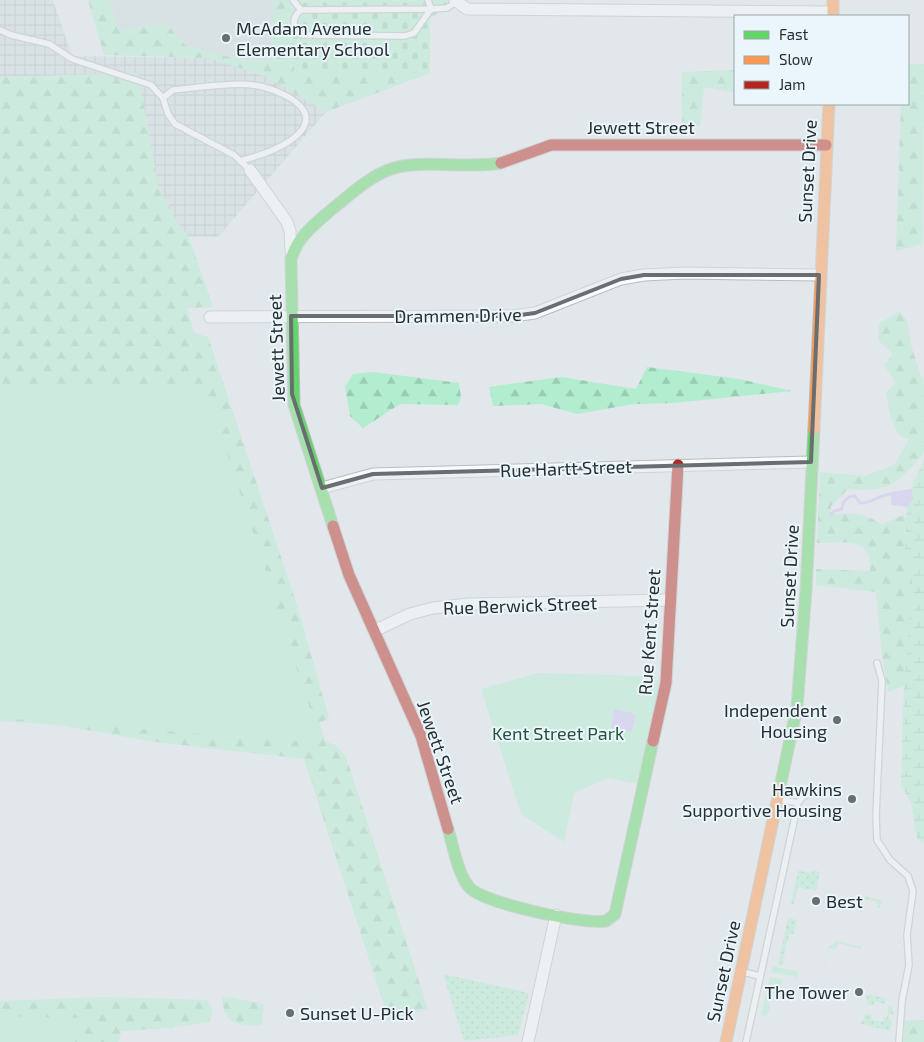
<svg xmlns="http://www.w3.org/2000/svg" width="924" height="1042" viewBox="0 0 924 1042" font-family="'Exo 2',sans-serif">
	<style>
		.built { fill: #cddbe1 }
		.industrial { fill: url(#industrial-grid) }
		.grass { fill: url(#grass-dots) }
		.forest { fill: url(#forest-firs) }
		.wetland { fill: url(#wetland-marsh) }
		.cemetery { fill: url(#cemetery-stones) }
		.green { fill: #b2edd0 }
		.water { fill: #cdc3f7 }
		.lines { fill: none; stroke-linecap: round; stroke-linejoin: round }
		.stream { stroke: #cdc3f7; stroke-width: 3 }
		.lane-casing { stroke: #b8bdc0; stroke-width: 8 }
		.street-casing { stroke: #b8bdc0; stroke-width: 13 }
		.fast-casing { stroke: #b8bdc0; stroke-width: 13 }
		.slow-casing { stroke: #b8bdc0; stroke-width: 13 }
		.jam-casing { stroke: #b8bdc0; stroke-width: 13 }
		.lane { stroke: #fafbfc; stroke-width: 5.5 }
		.street { stroke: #fafbfc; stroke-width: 11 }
		.fast { stroke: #63d668; stroke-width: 11 }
		.slow { stroke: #ff974d; stroke-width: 11 }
		.jam { stroke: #b3261e; stroke-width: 11 }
		.marked { fill: none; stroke: #696e70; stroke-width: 4; stroke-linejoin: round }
		.poi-dot { fill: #696e70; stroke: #eaf6fb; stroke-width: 2 }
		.labels { text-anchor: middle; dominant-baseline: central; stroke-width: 4; stroke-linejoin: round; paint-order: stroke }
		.poi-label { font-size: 18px; fill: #282d2f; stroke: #eaf6fb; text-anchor: start }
		.street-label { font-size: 18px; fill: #282d2f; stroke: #eaf6fb }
		.park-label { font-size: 18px; fill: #26523b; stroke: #eaf6fb }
	</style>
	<defs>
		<pattern id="industrial-grid" width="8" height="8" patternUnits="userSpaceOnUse" patternTransform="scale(1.25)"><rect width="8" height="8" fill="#cddbe1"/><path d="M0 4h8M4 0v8" fill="none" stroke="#b0bcc1"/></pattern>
		<pattern id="grass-dots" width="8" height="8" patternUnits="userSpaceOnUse" patternTransform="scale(1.25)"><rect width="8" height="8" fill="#b2edd0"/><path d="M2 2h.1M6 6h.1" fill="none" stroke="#99ccb3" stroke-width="1.8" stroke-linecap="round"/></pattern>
		<pattern id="forest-firs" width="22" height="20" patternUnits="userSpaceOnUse" patternTransform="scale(1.25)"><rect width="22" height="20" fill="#b2edd0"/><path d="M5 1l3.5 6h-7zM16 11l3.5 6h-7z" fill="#99ccb3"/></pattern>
		<pattern id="wetland-marsh" width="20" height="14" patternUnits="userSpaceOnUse" patternTransform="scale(1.25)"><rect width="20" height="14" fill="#b2edd0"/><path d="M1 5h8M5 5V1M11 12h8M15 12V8" fill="none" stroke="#99ccb3"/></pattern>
		<pattern id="cemetery-stones" width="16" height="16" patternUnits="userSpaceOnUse" patternTransform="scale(1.25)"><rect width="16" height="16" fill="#b2edd0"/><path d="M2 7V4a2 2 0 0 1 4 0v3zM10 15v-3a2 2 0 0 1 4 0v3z" fill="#99ccb3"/></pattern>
	</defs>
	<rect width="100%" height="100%" fill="#e1e7ea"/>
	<path class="built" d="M109,0H274L272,61L238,59L186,46L167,24L119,30Z"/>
	<path class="industrial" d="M0,0H53L72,56L210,58L267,77L326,112L218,237H189L177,222L158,185L138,74L0,77Z"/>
	<g class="grass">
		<path d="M798,870L812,873L813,870L820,872L816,891L798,887L794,905L791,904Z"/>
		<path d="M858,895L882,900L880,908L877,907L878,904L876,901L860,899L859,903L857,902Z"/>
		<path d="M788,918L797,920L794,934H789L782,966L778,965Z"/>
		<path d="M443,974L529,993L518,1035L464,1041Z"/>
		<path d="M866,994L886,998L885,1004L875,1001L874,1006L868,1005Z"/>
		<path d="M889,1005L892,1006L894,1015H889L888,1019L892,1021L890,1031L860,1024L866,1014L872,1015L871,1020L883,1022L884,1017L887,1018Z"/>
	</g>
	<g class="forest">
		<path d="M88,0H109L119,30L167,24L186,46L238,59L271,61L274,0H293L294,72L430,73L326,112L267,77L210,58L104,55Z"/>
		<path d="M908,64H924L923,244L896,251L901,104H908Z"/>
		<path d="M735,70V93L704,87L700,125L683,133L678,129L682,122V72Z"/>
		<path d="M138,73L158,185L177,222L189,237L213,307L187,308L194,333L208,337L297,605L329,718L320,723L325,741L337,746L346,757L428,1009L387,1021L384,1005L304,759L156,742L58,725L0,721V77Z"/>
		<path d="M899,311L907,320L911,345L921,377L924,379V453C897,483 891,493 848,489L831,506V515C851,512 865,513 882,525L903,515L906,519L905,551L913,571L904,686L888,692L882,655L876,592L816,585V569L870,571C873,535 843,543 817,543L820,472L865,476L894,465L909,440L898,434L891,418L886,392L896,383L884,365L893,354L878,340L879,324Z"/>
		<path d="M647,367L739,379L792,391L674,403L634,404L577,414L541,404L493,406L489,387L561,377L636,389Z"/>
		<path d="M373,372L459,383L461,398L458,405L400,404L363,428L350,416L345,387L353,374Z"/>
		<path d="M222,996L264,1004L262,1025C237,1026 223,1025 222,996Z"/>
		<path d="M105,997L207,1000L213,1010L209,1022L170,1028L121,1031L119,1042H0V1001Z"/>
		<path d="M924,1020V1042H903L905,1021Z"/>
	</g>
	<path class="wetland" d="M924,459V843L917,839L911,802L901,786L904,686L913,571L905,551L907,507L914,499L911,489Z"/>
	<path class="cemetery" d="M293,0H455L456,2L430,18V73L294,72Z"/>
	<g class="green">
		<path d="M205,385L321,743L0,718V388Z"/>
		<path d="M538,673L640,676L666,683L644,785L607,778L574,793L564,842L521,814L481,689Z"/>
		<path d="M836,941L862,947L861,949L838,943L836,949L829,948L821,978L829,945L832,946Z"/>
		<path d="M773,966L798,972L797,982L796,977L771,972Z"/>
		<path d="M770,977L783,980L781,988L775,987L773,995L768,999L770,1008L766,1016L761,1015Z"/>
		<path d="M0,1016L82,1018L75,1042H0Z"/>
	</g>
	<g class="water">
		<path d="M911,489L914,499L907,507L891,505L892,492Z"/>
		<path d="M614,709L636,714L632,732L611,728Z"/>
	</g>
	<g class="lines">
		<path class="stream" d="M831,515L834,511L842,509C842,502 847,496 855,496L860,503C872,504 879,494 892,494"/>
		<defs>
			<g id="lane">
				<path d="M293,0L301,10L431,9L447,8L456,2"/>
				<path d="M428,0L431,9"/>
				<path d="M301,10C291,18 292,28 302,35L405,36L414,33L431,9"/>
				<path d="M0,30L11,35L49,44L72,59L151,85L163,98L168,114L175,124L234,155L250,170"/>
				<path d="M163,98L173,90C196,88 231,82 253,85C271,87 322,105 301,131C288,147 259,156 240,161"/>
				<path d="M877,663L882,681L876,816L877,840L890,860L908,876L913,891L907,935L909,965L902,1001L899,1042"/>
				<path d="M798,803C804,793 812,792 823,793"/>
				<path d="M743,972L760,976"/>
				<path d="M746,1042L798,803L779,799"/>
			</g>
			<g id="street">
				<path d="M455,0L467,9L833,12"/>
				<path d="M250,170L287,222L290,231L291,251"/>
				<path d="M210,317L513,316L535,313L621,279L644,275L685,273L819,275"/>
				<path d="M322,488L373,474L811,462"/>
				<path d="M374,631L410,614L433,608L469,604L670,600"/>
				<path d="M528,1042L556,915"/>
			</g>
			<g id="fast">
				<path d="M333,526L294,405L291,259C298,236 314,225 331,210C350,195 368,177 391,169C420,159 468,169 501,163"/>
				<path d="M780,787L797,707L806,590L814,429"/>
				<path d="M448,829C454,848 457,872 469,887C482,903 584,925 606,921L615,914L653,741"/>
			</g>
			<g id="slow">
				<path d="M833,0V16"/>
				<path d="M814,429L829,104"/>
				<path d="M726,1042L780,787"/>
			</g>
			<g id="jam">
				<path d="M501,163L551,145H826"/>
				<path d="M333,526L349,575L421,736L448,829"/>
				<path d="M653,741L666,683L678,465"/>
			</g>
		</defs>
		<use href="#lane" class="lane-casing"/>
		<use href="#street" class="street-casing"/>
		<use href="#fast" class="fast-casing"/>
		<use href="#slow" class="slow-casing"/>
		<use href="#jam" class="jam-casing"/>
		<use href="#lane" class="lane"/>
		<use href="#street" class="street"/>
		<use href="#fast" class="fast"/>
		<use href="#slow" class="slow"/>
		<use href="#jam" class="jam"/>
	</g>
	<path d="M0 0H924V1042H0ZM644,275H819L811,462L373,474L322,488L292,394L291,316H513L535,313L621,279Z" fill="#e1e7ea" fill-opacity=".55" fill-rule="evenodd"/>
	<path class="marked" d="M644,275H819L811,462L373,474L322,488L292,394L291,316H513L535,313L621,279Z"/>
	<g class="poi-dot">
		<circle cx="226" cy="38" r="5"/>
		<circle cx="837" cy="720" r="5"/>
		<circle cx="852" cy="799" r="5"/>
		<circle cx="816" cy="901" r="5"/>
		<circle cx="859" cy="992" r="5"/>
		<circle cx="290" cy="1013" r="5"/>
	</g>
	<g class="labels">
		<g class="poi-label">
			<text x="236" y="28">McAdam Avenue<tspan x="236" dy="21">Elementary School</tspan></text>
			<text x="827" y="710" text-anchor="end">Independent<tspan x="827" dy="21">Housing</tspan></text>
			<text x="842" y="789" text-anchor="end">Hawkins<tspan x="842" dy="21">Supportive Housing</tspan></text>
			<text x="826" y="901">Best</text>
			<text x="849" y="992" text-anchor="end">The Tower</text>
			<text x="300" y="1013">Sunset U-Pick</text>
		</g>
		<g class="street-label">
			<text x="641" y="127">Jewett Street</text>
			<text transform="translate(807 171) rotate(-87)">Sunset Drive</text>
			<text transform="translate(458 315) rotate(-1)">Drammen Drive</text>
			<text transform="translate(276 348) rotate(-92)">Jewett Street</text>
			<text transform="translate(566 468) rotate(-2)">Rue Hartt Street</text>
			<text transform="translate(789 576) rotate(-87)">Sunset Drive</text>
			<text transform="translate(520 605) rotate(-2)">Rue Berwick Street</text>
			<text transform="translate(649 632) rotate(-86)">Rue Kent Street</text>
			<text transform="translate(441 752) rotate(71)">Jewett Street</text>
			<text transform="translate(723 971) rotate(-78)">Sunset Drive</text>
		</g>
		<g class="park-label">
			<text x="558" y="733">Kent Street Park</text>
		</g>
	</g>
	<rect x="734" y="15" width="175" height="90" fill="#eaf6fb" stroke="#9ca6a9"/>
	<rect x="744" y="31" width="25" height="8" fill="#63d668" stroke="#9ca6a9"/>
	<text x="779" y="40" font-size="15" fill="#282d2f">Fast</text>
	<rect x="744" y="56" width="25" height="8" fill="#ff974d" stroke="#9ca6a9"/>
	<text x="779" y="65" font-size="15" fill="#282d2f">Slow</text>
	<rect x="744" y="81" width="25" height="8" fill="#b3261e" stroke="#9ca6a9"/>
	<text x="779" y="90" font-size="15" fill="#282d2f">Jam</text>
</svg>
